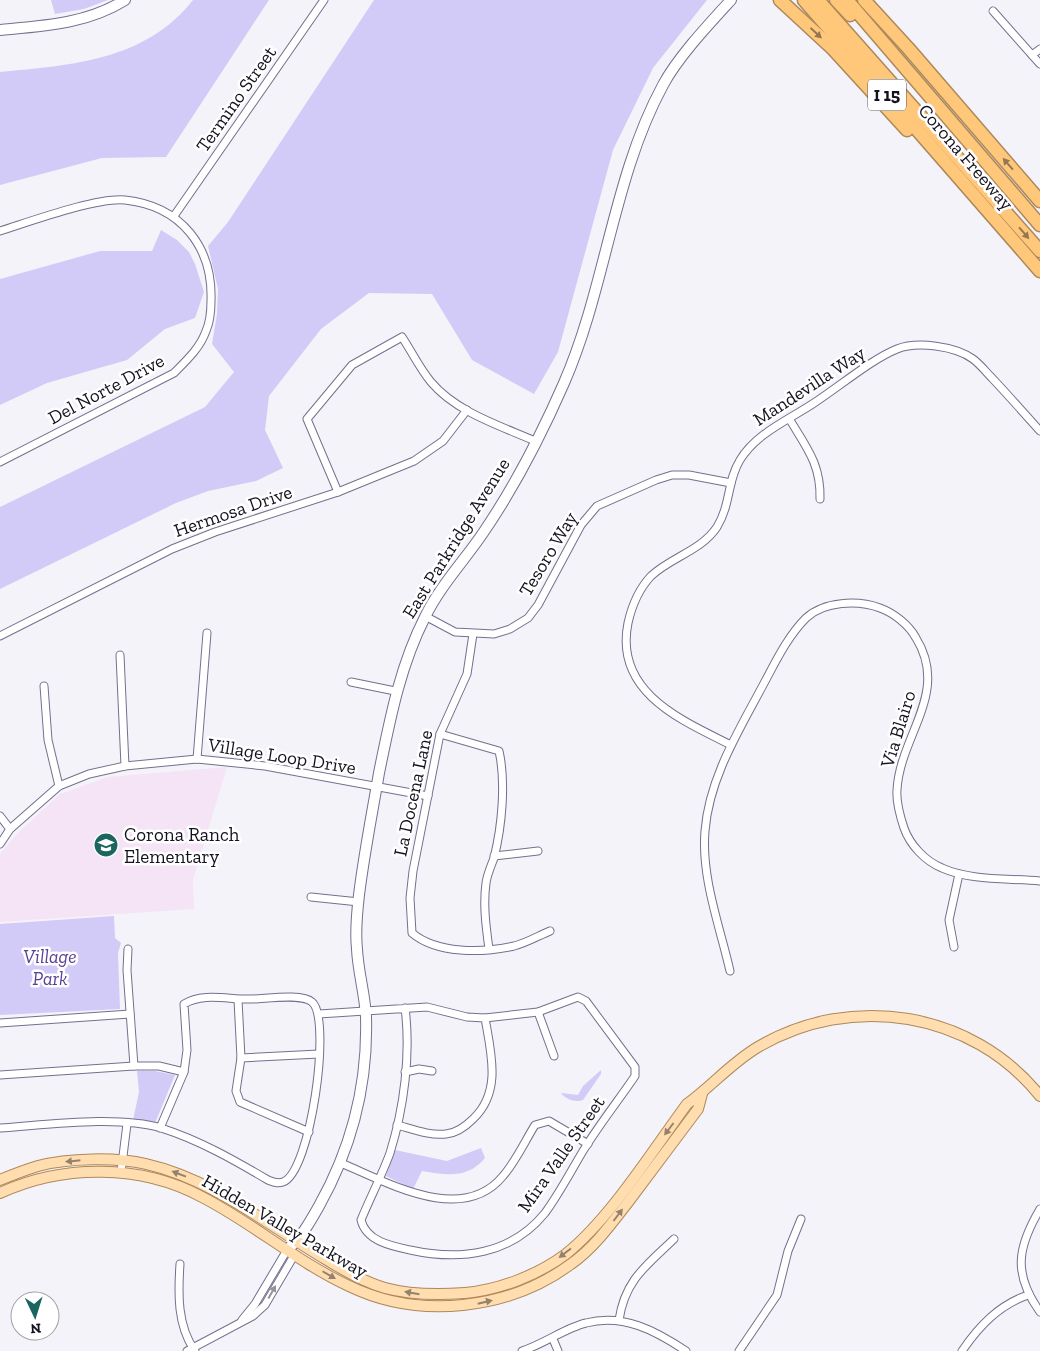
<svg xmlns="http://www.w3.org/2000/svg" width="1040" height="1351" viewBox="0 0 1040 1351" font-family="'Zilla Slab',serif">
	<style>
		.education { fill: #f5e4f5 }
		.green { fill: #d2cbf7 }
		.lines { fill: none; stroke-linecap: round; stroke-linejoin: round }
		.street-casing { stroke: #756f8d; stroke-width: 9 }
		.secondary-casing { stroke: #756f8d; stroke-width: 12 }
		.primary-casing { stroke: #ad885a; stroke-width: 12 }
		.highway-casing { stroke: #ad885a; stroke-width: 15 }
		.street { stroke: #fff; stroke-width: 7 }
		.secondary { stroke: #fff; stroke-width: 10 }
		.primary { stroke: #ffddaf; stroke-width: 10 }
		.highway { stroke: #ffc77a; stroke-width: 12 }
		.oneway { fill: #957651 }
		.oneway2 { fill: #95826e }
		.oneway3 { fill: #95949a }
		.labels { text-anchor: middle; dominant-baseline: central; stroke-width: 5; stroke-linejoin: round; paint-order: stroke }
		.shield { fill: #fff; stroke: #5a5962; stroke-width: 1 }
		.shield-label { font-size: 18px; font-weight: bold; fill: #14121e }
		.street-label { font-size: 19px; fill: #14121e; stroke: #fff }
		.poi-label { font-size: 19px; fill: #14121e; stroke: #fff; text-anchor: start }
		.park-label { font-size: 19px; font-style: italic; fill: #594098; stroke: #fff }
	</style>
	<rect width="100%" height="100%" fill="#f4f3fa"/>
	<path class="education" d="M227,767L193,880L194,909L0,922V854L15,836L60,794L108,777Z"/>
	<g class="green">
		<path d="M51,0H108L84,9L55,14Z"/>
		<path d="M193,0H269L166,157L102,158L0,185V72C71,65 145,61 193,0Z"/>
		<path d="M374,0H707L653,68L613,150L558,352L534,394L472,360L432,294L369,293L321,329L269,396L265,430L283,468L256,481L208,491L176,503L0,589V507L205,407L234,372L212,344L217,314L218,289L208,246L228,222Z"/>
		<path d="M161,230L177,240L189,252L195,264L204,292L195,318L165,329L127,360L47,383L0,405V279L100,251H152Z"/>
		<path d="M114,916L115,938L121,943L118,953L120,1009L0,1015V924Z"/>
		<path d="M601,1070V1074L583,1100C576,1103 565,1099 561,1093L578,1095L583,1086Z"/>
		<path d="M137,1071H155L175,1075L155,1123L133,1120L139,1092Z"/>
		<path d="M481,1148L485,1158C468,1179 446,1175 422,1171L413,1189L386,1176L395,1150L447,1161Z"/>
	</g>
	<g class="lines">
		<defs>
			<g id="street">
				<path d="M993,11L1040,64"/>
				<path d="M1032,55L1040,49"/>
				<path d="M174,216L324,0"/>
				<path d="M0,231C29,222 97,197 125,200C181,206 213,247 211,301C211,311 210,322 206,331C200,348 187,360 174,373L0,462"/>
				<path d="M790,420C807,448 821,465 820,499"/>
				<path d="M338,492L307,419L352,365L402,337C412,352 420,369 431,382C456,412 501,426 535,441"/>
				<path d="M425,616L455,632L494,634L510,629L528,618L538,605L581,525L597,506L656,480L672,475H689L731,483"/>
				<path d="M473,634L467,674L440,734L413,871L410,898L412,933C437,954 482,953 514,946C526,943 538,936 550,931"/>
				<path d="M0,636L172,549L215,532L338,492L414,461L443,441L467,410"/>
				<path d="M120,655L125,766"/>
				<path d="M351,682L395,691"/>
				<path d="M44,686L48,740L59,786"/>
				<path d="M440,734L499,751C506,782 502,826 494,858C491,866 487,875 486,883C483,905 486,927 489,949"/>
				<path d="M731,745C681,720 614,692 628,623C632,605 638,590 651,576C671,557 701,551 717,527C731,504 727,481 740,460C757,432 791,419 817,401C840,386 872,359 897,349C917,341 955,346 973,359C980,364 986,372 992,378C1008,395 1024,413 1040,431"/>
				<path d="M197,759L207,633"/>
				<path d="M0,816L10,829"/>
				<path d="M0,844L10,829L59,786L89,774L125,766L197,759L265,766L428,796"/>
				<path d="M494,856L538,851"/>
				<path d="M311,897L359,902"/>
				<path d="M954,947L949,920L959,874"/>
				<path d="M128,949L127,970L134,1066"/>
				<path d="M730,971C720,927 701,877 705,831C709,779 738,732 762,687C775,663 787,637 806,618C824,601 858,600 880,608C894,613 909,625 916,638C950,693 900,735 897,790C896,803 900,816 904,828C910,845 925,861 942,868C971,881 1008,878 1040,881"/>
				<path d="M238,1000L241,1058L236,1091L240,1102L309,1132"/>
				<path d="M538,1012L554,1056"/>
				<path d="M319,1014L427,1007L467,1017L485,1018L538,1012L578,997L586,1001L635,1067V1076C618,1101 599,1125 583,1151C571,1171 559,1194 545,1213C511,1255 460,1261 410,1250C391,1246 366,1241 361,1220C370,1198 382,1175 390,1153C404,1108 411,1054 405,1008"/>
				<path d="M0,1023L130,1014"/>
				<path d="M241,1058L319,1054"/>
				<path d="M405,1072L419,1069L432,1071"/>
				<path d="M0,1075L134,1066H159L184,1072"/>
				<path d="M397,1125C412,1129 430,1136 446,1134C457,1133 465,1127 473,1119C502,1092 491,1053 485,1018"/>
				<path d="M0,1128C46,1125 117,1115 161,1128C199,1140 234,1160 268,1180C273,1182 277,1184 283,1182C311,1172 332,1018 312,1002C302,993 265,999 252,999C229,1000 204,992 184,1004L187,1050L184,1072L160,1128"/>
				<path d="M341,1163C387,1182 462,1226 503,1176C516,1161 525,1141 535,1125L549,1121L588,1144"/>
				<path d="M121,1172L127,1124"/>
				<path d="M1040,1209C1017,1248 1013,1274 1040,1312"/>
				<path d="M180,1264C178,1293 177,1326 195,1351"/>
				<path d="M242,1320L255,1304L287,1250"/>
				<path d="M619,1320C625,1280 646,1266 674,1239"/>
				<path d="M553,1339L558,1351"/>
				<path d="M187,1351L253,1316L265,1305L295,1254"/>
				<path d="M522,1351C544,1344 565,1328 586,1323C623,1313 656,1331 686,1351"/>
				<path d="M739,1351L777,1295L788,1251L801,1219"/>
				<path d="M962,1351C979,1326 999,1305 1028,1295"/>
			</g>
			<g id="secondary">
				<path d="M0,30C43,26 87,24 125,0"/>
				<path d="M287,1250C301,1238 310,1222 319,1206C352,1147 368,1084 366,1017C365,994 358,972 357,949C355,931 357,912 359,895C364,854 372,814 379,773C390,719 400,666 425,617C440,586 464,561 483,533C513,489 543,431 564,383C606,287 613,177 663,85C678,57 709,24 731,0"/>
			</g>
			<g id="primary">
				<path d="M0,1180C12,1175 25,1170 38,1166C68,1158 116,1157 146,1164C213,1179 269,1226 327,1260C345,1271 364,1282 385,1288C411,1295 439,1295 465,1293C499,1290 538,1275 566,1254C610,1219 653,1150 687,1104C712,1086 731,1063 758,1047C851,992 972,1011 1040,1096"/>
				<path d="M0,1193C63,1164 141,1164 202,1197C253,1223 297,1262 349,1286C419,1320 509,1310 571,1264C594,1248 612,1223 629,1201C652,1170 675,1140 698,1109L702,1094"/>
			</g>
			<g id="highway">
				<path d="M780,0L832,48L907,130"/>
				<path d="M804,0L1040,271"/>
				<path d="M818,0L1040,251"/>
				<path d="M836,0L850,15"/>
				<path d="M847,0L1040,225"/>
				<path d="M864,0L908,48L1040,201"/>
			</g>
		</defs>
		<use href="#street" class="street-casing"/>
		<use href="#secondary" class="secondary-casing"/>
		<use href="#primary" class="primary-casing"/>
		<use href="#highway" class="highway-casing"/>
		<use href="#street" class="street"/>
		<use href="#secondary" class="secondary"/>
		<use href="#primary" class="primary"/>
		<use href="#highway" class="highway"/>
	</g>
	<defs><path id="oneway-solid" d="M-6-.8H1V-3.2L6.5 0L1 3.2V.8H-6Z" transform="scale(1.25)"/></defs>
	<g class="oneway">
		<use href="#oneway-solid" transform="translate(816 33) rotate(43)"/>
		<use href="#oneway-solid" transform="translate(1008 164) rotate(-131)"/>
		<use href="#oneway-solid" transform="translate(1024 233) rotate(49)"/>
	</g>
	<g class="oneway2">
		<use href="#oneway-solid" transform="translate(669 1129) rotate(127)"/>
		<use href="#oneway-solid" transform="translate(73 1161) rotate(174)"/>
		<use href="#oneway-solid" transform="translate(179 1174) rotate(-159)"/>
		<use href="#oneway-solid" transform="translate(618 1215) rotate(-53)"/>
		<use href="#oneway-solid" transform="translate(565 1253) rotate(143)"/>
		<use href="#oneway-solid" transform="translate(329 1275) rotate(30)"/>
		<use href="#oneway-solid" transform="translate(412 1293) rotate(-170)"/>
		<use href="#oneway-solid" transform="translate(485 1302) rotate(-13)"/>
	</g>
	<use class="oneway3" href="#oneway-solid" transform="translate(272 1292) rotate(-61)"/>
	<defs>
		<symbol id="school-disc" viewBox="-11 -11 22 22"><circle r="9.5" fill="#1a665f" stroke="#fff"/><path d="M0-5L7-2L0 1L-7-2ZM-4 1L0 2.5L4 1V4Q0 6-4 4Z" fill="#fff"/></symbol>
	</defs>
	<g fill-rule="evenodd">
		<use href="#school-disc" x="92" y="831" width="28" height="28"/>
	</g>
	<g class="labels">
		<rect class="shield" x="868" y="79.5" width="38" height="31" rx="4"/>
		<g class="shield-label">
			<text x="887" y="95">I 15</text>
		</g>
		<g class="street-label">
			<text transform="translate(236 99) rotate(-55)">Termino Street</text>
			<text transform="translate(966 157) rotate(49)">Corona Freeway</text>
			<text transform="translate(809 386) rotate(-33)">Mandevilla Way</text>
			<text transform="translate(106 389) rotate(-28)">Del Norte Drive</text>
			<text transform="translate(233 511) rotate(-19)">Hermosa Drive</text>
			<text transform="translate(456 538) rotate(-58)">East Parkridge Avenue</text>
			<text transform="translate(548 554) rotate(-59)">Tesoro Way</text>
			<text transform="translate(898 729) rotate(-73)">Via Blairo</text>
			<text transform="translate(282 756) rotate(9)">Village Loop Drive</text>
			<text transform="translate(413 793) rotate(-78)">La Docena Lane</text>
			<text transform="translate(561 1154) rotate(-55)">Mira Valle Street</text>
			<text transform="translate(285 1226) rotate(30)">Hidden Valley Parkway</text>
		</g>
		<g class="poi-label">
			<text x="124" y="834">Corona Ranch<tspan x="124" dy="22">Elementary</tspan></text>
		</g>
		<g class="park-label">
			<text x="50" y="956">Village<tspan x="50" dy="22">Park</tspan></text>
		</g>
	</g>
	<g transform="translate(35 1316) rotate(176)"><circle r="24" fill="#ffffff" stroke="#a1a0a5"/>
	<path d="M0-4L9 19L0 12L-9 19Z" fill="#1a665f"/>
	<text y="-8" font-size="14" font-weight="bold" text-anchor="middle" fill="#14121e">N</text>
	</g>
</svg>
